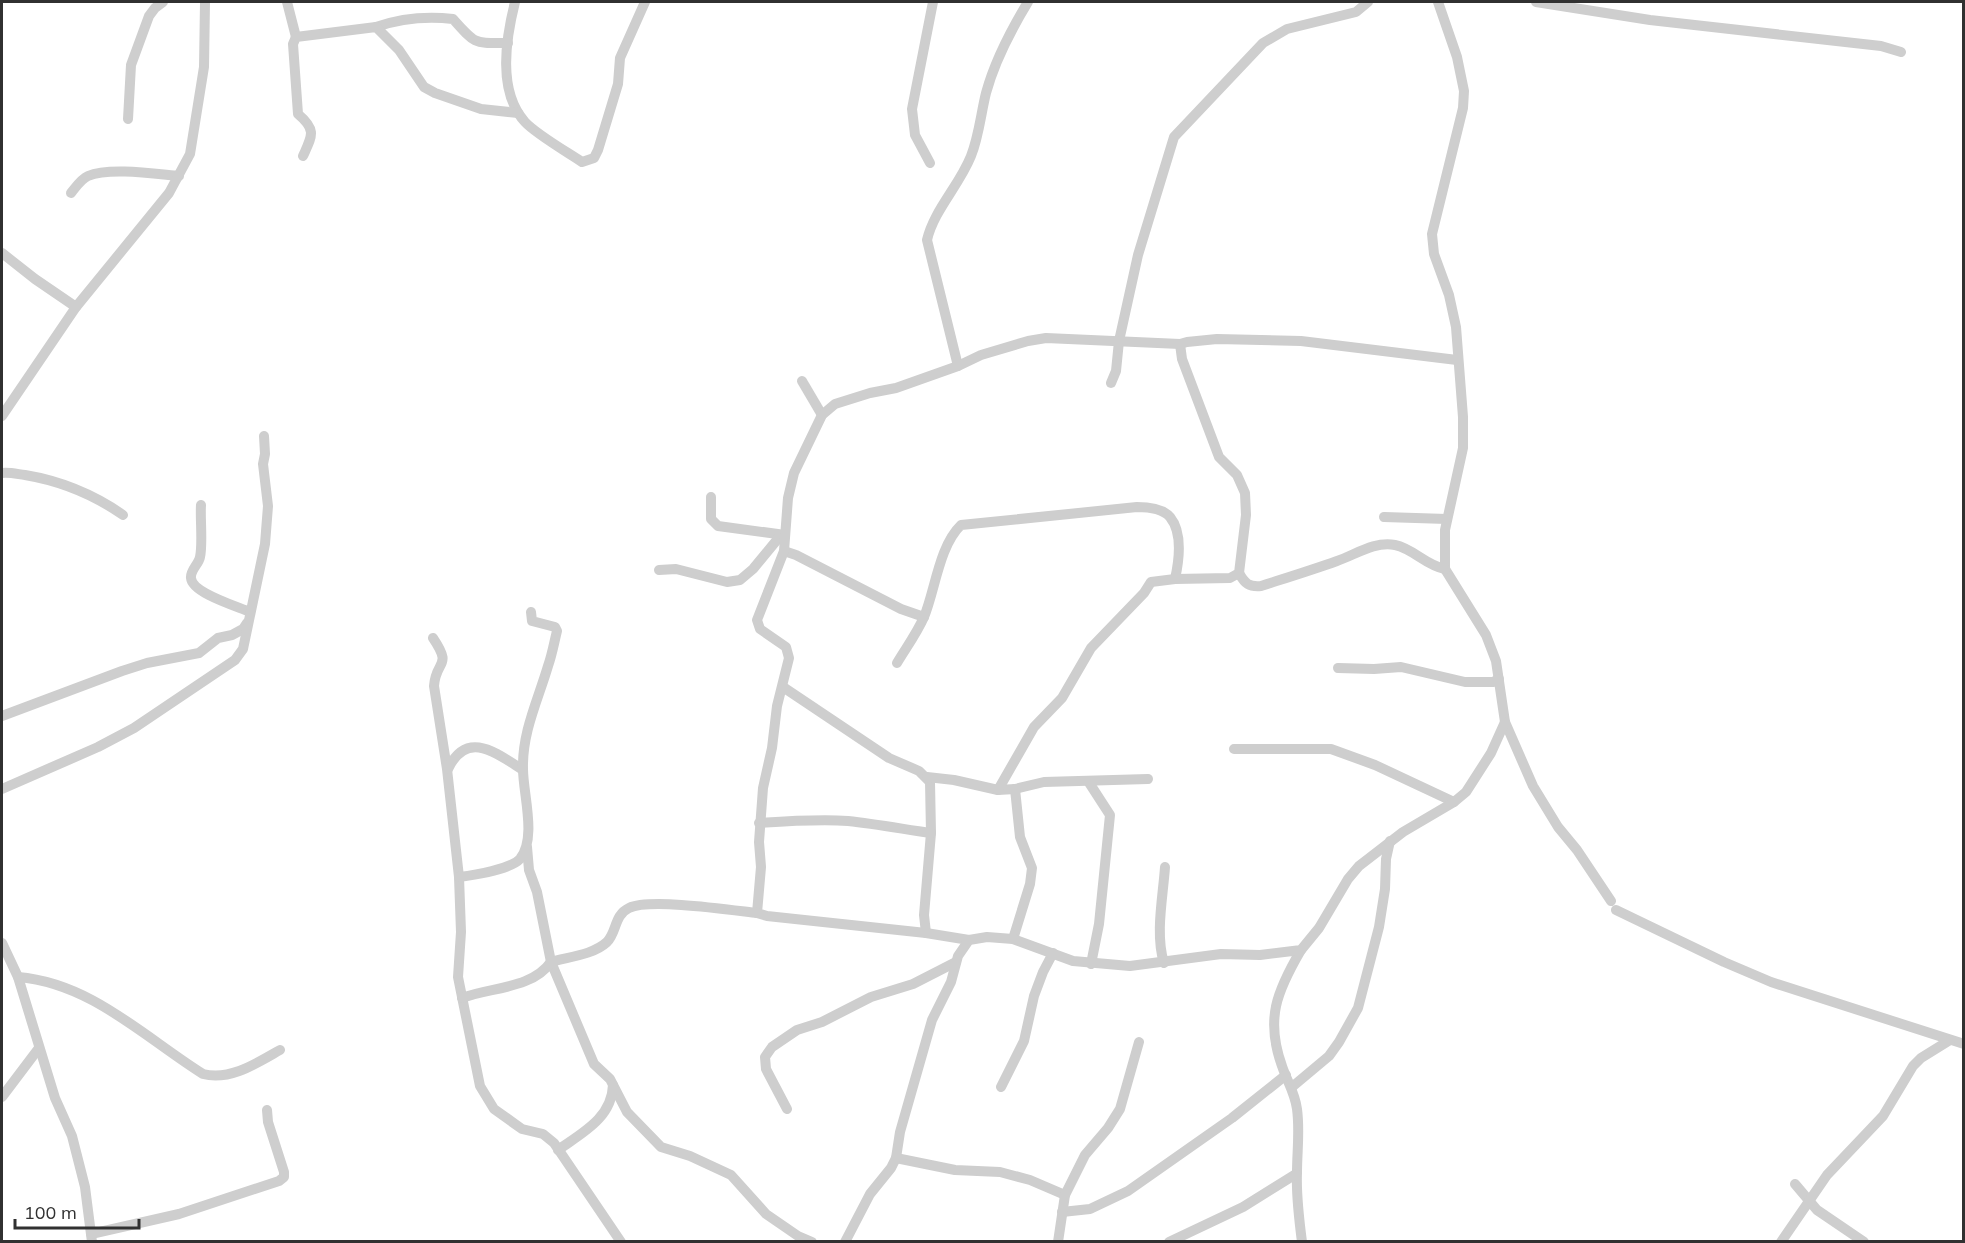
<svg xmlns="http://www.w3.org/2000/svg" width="1965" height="1243" viewBox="0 0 1965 1243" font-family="Mulish,sans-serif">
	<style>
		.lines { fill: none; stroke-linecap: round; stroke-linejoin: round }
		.minor { stroke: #cecece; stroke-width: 10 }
	</style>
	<rect width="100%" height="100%" fill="#fff"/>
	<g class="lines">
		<g class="minor">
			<path d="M287,2L296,37"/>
			<path d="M515,2C506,38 497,91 525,122C536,134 567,152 582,162L594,158L598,150L618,84L620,58L645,2"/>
			<path d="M1438,2L1457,57L1464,91L1463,108L1432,234L1434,254L1449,295L1456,327L1463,417V448L1445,530V569L1486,635L1496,661L1505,722L1533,786L1558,827L1577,850L1611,901"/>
			<path d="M1536,2L1650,20L1881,46L1901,52"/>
			<path d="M376,27C402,18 426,16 453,19C476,45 474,43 508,43"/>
			<path d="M128,119L131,65L149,16L155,8L163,2"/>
			<path d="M303,156C312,136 317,130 298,114L293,44L296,37L376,27L399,50L424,87L435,93L481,109L518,113"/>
			<path d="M930,163L915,135L912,109L933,2"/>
			<path d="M71,193C76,187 81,179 88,176C109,167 156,174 179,176"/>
			<path d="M2,253L35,279L76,307"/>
			<path d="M958,366L927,240C934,210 959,186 971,156C979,136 981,113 986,93C995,60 1011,30 1028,2"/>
			<path d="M802,381L822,415"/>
			<path d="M1111,383L1116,371L1119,341L1138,255L1174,137L1263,43L1287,29L1356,12L1368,2"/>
			<path d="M2,416L76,307L169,193L190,154L204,67L205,2"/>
			<path d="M2,473C9,472 17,474 25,475C61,481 93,494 123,515"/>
			<path d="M711,497V519L718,526L785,535"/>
			<path d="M201,505C200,518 203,544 200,557C199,564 190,570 191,578C192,593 236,606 250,612"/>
			<path d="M1384,517L1447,519"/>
			<path d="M784,551L796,555L901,609L924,617"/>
			<path d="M659,570L676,569L727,582L740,580L753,569L781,535"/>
			<path d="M1239,573C1245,584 1249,587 1261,586C1286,578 1312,570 1337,561C1355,555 1374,541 1395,545C1414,549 1425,565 1445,569"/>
			<path d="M433,638C453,668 436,659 434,686L447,769L459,877L461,932L458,977L480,1086L494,1109L522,1129L543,1134L554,1143L621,1242"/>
			<path d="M897,663C906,648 917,633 924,617C935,591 939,546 961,525L1137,507C1148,507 1162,508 1170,517C1183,533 1179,561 1175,579"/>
			<path d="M1338,668L1374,669L1401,667L1465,682H1493L1499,679"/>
			<path d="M783,687L889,758L919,771L930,782L931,833L924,915L926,933"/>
			<path d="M2,716L122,671L147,663L199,653L218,638L232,635L243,629L247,623"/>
			<path d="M1234,749H1331L1375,765L1454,802"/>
			<path d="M448,769C467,729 496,753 523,770"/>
			<path d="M927,777L954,780L998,790L1015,789L1044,782L1148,779"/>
			<path d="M1088,781L1110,815L1099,924L1091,964"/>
			<path d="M2,789L98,747L134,728L235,660L243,649L265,544L268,506L263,464L265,454L264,436"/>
			<path d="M998,790L1034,727L1062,698L1091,648L1144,593L1151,582L1175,579L1230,578L1239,573L1246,515L1245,493L1237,475L1219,457L1182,359L1180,344"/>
			<path d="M759,823C789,821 818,819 848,821C876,824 903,829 931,833"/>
			<path d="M527,847L529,870L537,892L551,962L594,1064L610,1079L627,1112L661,1147L690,1156L731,1175L766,1214L798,1236L812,1242"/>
			<path d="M459,877C474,875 511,869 520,859C537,838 523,794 523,769C522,732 538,700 548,666C552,655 554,643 557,631L555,627L532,621L531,612"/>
			<path d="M1616,910L1724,962L1771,982L1964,1044"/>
			<path d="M757,913L761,867L759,842L763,788L772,748L777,706L789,658L786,647L760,629L757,620L784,551L788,498L794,473L822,415L835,404L870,393L896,388L958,366L981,355L1028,341L1046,338L1180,344L1187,342L1217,339L1301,341L1457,360"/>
			<path d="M1013,939L1030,884L1032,868L1020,837L1015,789"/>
			<path d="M2,943L18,977L55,1098L72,1136L85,1187L92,1242"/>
			<path d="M1301,950C1277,991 1265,1019 1282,1066C1287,1081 1295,1093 1297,1109C1300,1131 1297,1151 1297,1173C1296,1196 1299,1219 1302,1242"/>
			<path d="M1164,963C1155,934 1163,897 1165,867"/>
			<path d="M18,977C91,983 144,1037 203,1074C230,1081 257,1063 280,1050"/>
			<path d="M462,998C491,987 532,989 551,962C568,957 593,955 607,942C617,932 614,915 629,908C650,898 731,910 757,913L767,916L926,933L969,940"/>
			<path d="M1001,1087L1024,1041L1034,996L1043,972L1053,953"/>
			<path d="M1292,1087L1329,1056L1339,1042L1358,1008L1379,927L1385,889L1386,859L1390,841"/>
			<path d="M2,1097L39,1048"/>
			<path d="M787,1109L766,1069L765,1057L772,1047L797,1030L822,1022L871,997L913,984L956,962"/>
			<path d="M558,1150C582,1133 612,1118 613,1085"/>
			<path d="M896,1158L955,1170L1000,1172L1030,1180L1065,1195"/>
			<path d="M1795,1184L1817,1210L1864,1242"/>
			<path d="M1062,1212L1090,1209L1128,1191L1232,1118L1286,1075"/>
			<path d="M91,1234L179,1214L279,1181L284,1177V1172L268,1122L267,1110"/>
			<path d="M845,1242L870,1194L891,1168L896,1158L900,1132L932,1020L951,982L958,956L969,940L987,937L1013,939L1073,961L1130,966L1221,954L1260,955L1301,950L1319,928L1348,879L1359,866L1403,832L1454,802L1466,792L1491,753L1505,722"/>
			<path d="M1058,1242L1065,1195L1085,1155L1108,1128L1120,1109L1139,1042"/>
			<path d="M1169,1242L1243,1207L1296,1174"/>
			<path d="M1781,1242L1827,1175L1883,1116L1913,1066L1921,1058L1950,1040"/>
		</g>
	</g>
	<rect width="1965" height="1243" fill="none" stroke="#313131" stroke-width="6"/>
	<path d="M15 1219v9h124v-9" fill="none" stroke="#313131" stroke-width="3"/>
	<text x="24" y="1219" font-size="18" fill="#313131" stroke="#ffffff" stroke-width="4.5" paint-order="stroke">100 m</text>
</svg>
